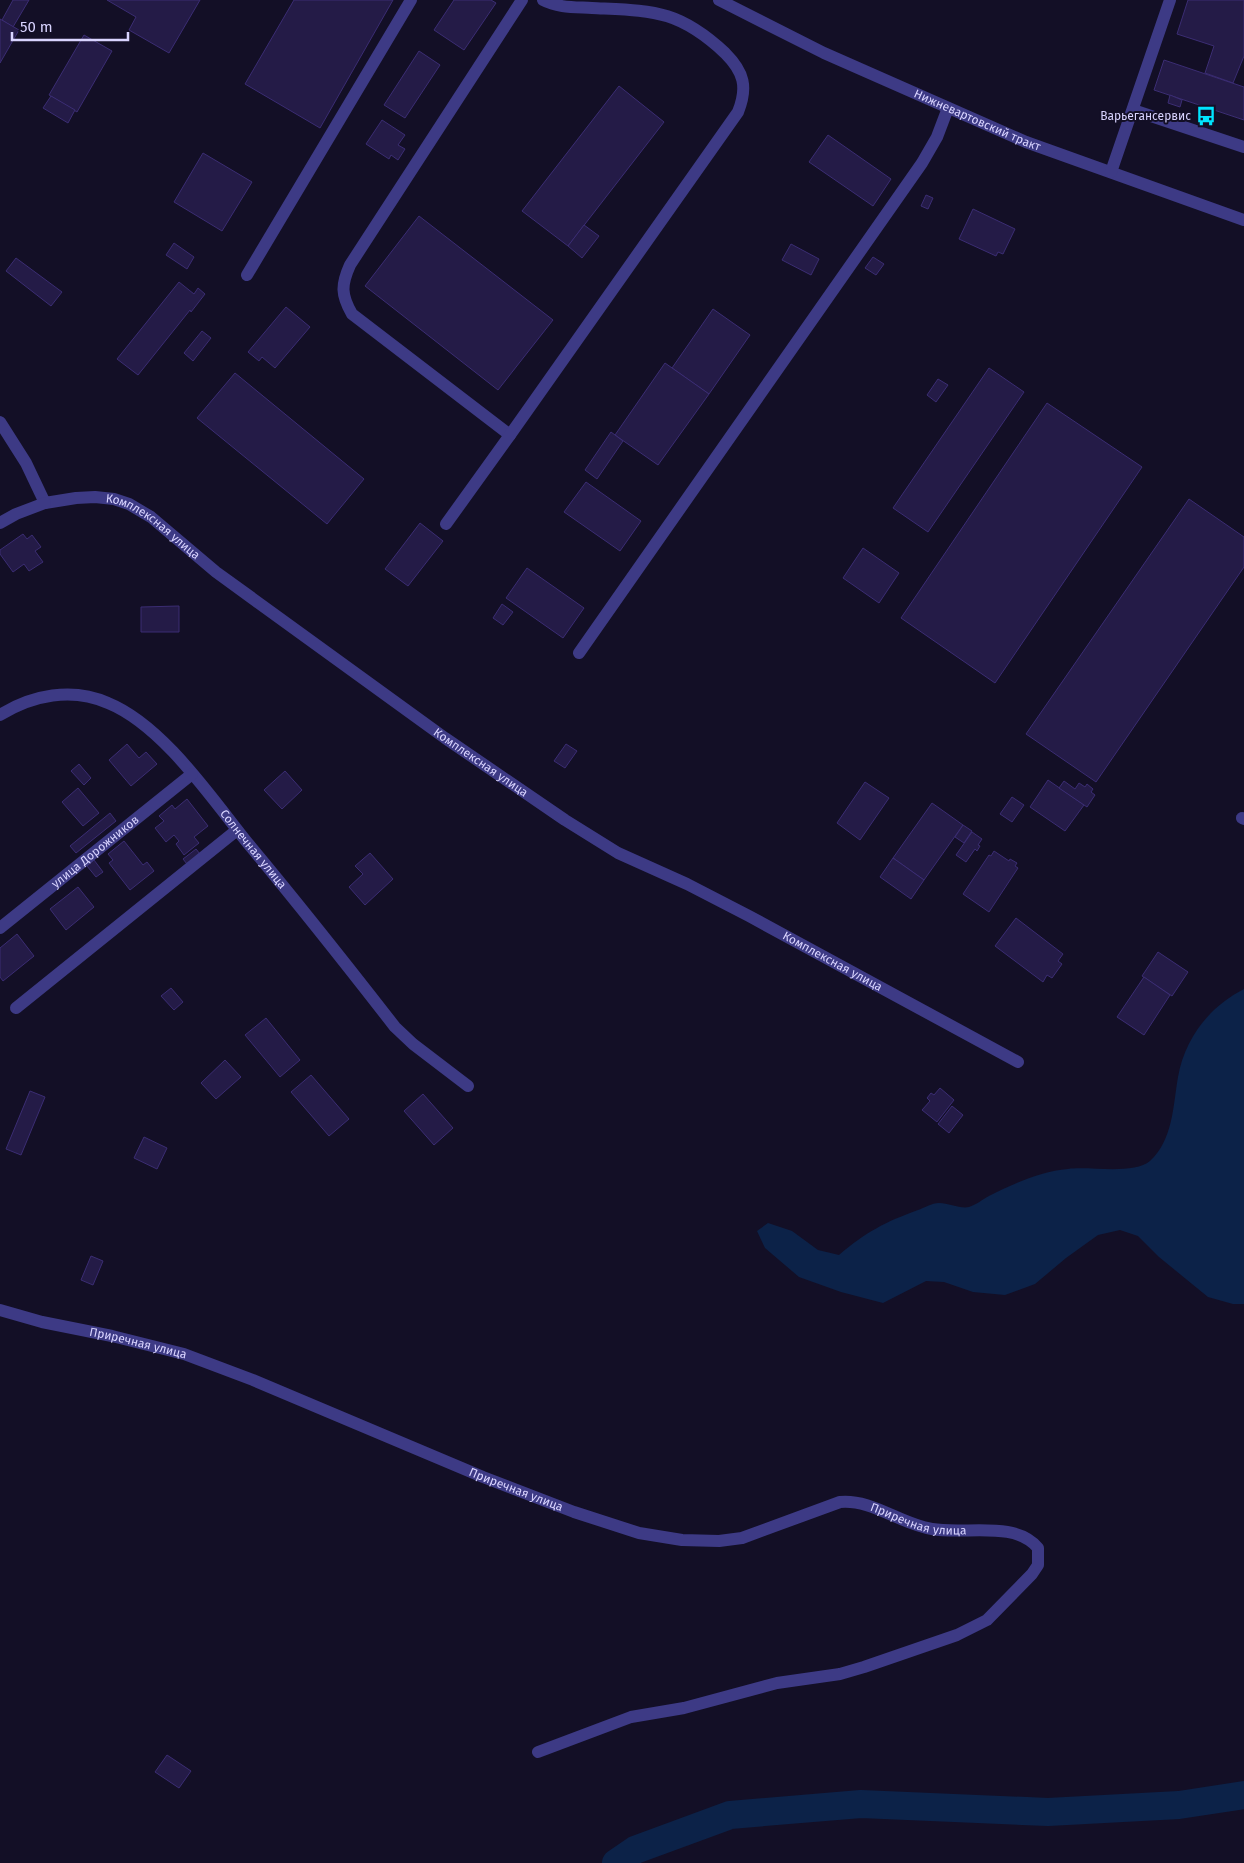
<svg xmlns="http://www.w3.org/2000/svg" width="1244" height="1863" viewBox="0 0 1244 1863" font-family="'Fira Sans',sans-serif">
	<style>
		.water { fill: #0c2248 }
		.lines { fill: none; stroke-linecap: round; stroke-linejoin: round }
		.river { stroke: #0c2248; stroke-width: 28 }
		.building { fill: #241b47; stroke: #3b2d73 }
		.minor { stroke: #3d3a85; stroke-width: 12 }
		.labels { text-anchor: middle; dominant-baseline: central; stroke-width: 4; stroke-linejoin: round; paint-order: stroke }
		.poi-label { font-size: 12px; fill: #d9d4ff; stroke: #130f26; text-anchor: end }
		.street-label { font-size: 12px; fill: #d9d4ff; stroke: #130f26 }
	</style>
	<rect width="100%" height="100%" fill="#130f26"/>
	<path class="water" d="M1244,989V1304H1233L1208,1297L1159,1257L1138,1236L1120,1230L1098,1235L1066,1258L1035,1284L1005,1295L973,1292L944,1282L926,1281L883,1303L841,1292L799,1277L765,1248L757,1231L768,1223L792,1231L818,1250L839,1255C866,1232 885,1222 918,1210C924,1208 932,1203 939,1203C949,1203 960,1209 969,1207C976,1205 983,1199 989,1196C1013,1184 1041,1171 1068,1169C1089,1166 1134,1175 1150,1161C1173,1140 1173,1106 1178,1077C1185,1038 1209,1007 1244,989Z"/>
	<g class="lines">
		<path class="river" d="M616,1863L635,1850L730,1815L861,1804L1048,1812L1179,1805L1244,1795"/>
	</g>
	<g class="building">
		<path d="M13,0H29L13,27L2,20Z"/>
		<path d="M107,0H200L169,53L129,30L136,17Z"/>
		<path d="M294,0H393L320,128L245,84Z"/>
		<path d="M454,0H491L496,3L464,50L434,30Z"/>
		<path d="M1188,0H1244V56L1233,83L1205,73L1214,46L1177,34Z"/>
		<path d="M0,19L19,30L0,63Z"/>
		<path d="M84,35L112,51L77,112L49,95Z"/>
		<path d="M419,51L440,65L405,118L384,105Z"/>
		<path d="M1164,60L1244,87V120L1154,90Z"/>
		<path d="M619,86L664,122L568,246L522,211Z"/>
		<path d="M1170,95L1182,100L1180,107L1168,103Z"/>
		<path d="M51,96L75,110L68,123L43,108Z"/>
		<path d="M382,120L405,135L398,145L405,149L398,160L391,155L389,159L366,144Z"/>
		<path d="M828,135L891,179L873,206L809,162Z"/>
		<path d="M203,153L252,182L222,231L174,202Z"/>
		<path d="M926,195L933,198L928,209L921,206Z"/>
		<path d="M973,209L1015,229L1003,254L998,252L996,256L959,239Z"/>
		<path d="M419,216L553,320L498,390L365,286Z"/>
		<path d="M584,225L599,236L582,258L568,246Z"/>
		<path d="M174,243L194,257L187,269L166,255Z"/>
		<path d="M791,244L819,259L811,275L782,260Z"/>
		<path d="M873,257L884,264L876,275L865,268Z"/>
		<path d="M16,258L62,292L51,306L6,271Z"/>
		<path d="M179,282L194,294L198,288L205,294L191,312L190,310L138,375L117,359Z"/>
		<path d="M286,307L310,327L275,368L262,357L259,361L248,352Z"/>
		<path d="M713,309L750,335L709,394L672,368Z"/>
		<path d="M202,331L211,338L193,361L184,353Z"/>
		<path d="M665,363L709,394L658,465L615,435Z"/>
		<path d="M989,368L1024,392L928,532L893,508Z"/>
		<path d="M235,373L364,479L327,524L197,418Z"/>
		<path d="M938,379L948,385L936,402L927,395Z"/>
		<path d="M1047,403L1142,467L995,683L901,618Z"/>
		<path d="M611,432L623,441L597,479L585,470Z"/>
		<path d="M586,482L641,521L620,551L564,512Z"/>
		<path d="M1189,499L1244,537V567L1096,782L1026,734Z"/>
		<path d="M420,523L443,541L408,586L385,569Z"/>
		<path d="M23,534L27,539L32,535L41,547L35,551L43,562L29,571L24,564L13,572L0,554V550Z"/>
		<path d="M863,548L899,573L879,603L843,578Z"/>
		<path d="M527,568L584,608L563,638L506,598Z"/>
		<path d="M502,604L513,612L503,625L493,618Z"/>
		<path d="M179,606V632H141V607Z"/>
		<path d="M127,744L139,758L146,752L157,764L131,786L109,760Z"/>
		<path d="M566,744L577,751L565,768L554,761Z"/>
		<path d="M79,764L91,778L84,785L71,771Z"/>
		<path d="M285,771L302,790L282,809L264,790Z"/>
		<path d="M1048,780L1084,805L1065,831L1030,807Z"/>
		<path d="M1064,781L1075,789L1079,783L1085,787L1087,784L1093,789L1091,792L1095,795L1087,807L1059,788Z"/>
		<path d="M865,782L889,798L860,840L837,823Z"/>
		<path d="M78,788L99,813L83,826L62,802Z"/>
		<path d="M1012,797L1024,805L1012,822L1000,814Z"/>
		<path d="M187,799L208,826L194,837L199,843L184,855L176,844L179,841L174,835L166,842L155,828L164,821L159,816L172,805L175,809Z"/>
		<path d="M932,803L963,825L924,880L893,858Z"/>
		<path d="M110,813L116,821L76,853L70,846Z"/>
		<path d="M963,825L972,831L964,843L955,837Z"/>
		<path d="M972,832L982,839L978,845L980,846L977,851L975,849L966,862L956,855Z"/>
		<path d="M124,841L143,865L147,862L154,871L130,890L109,863L113,860L108,854Z"/>
		<path d="M196,849L200,854L187,864L183,859Z"/>
		<path d="M994,851L1009,861L1010,859L1017,863L1015,866L1018,868L989,912L963,894L989,855L991,856Z"/>
		<path d="M370,853L393,879L365,905L349,887L363,874L355,866Z"/>
		<path d="M893,858L924,880L911,899L880,877Z"/>
		<path d="M94,860L103,872L96,877L87,866Z"/>
		<path d="M78,887L94,907L66,930L50,909Z"/>
		<path d="M1016,918L1063,954L1058,961L1062,964L1052,978L1047,975L1043,982L995,946Z"/>
		<path d="M17,934L34,956L3,981L0,977V948Z"/>
		<path d="M1158,952L1188,972L1172,996L1142,976Z"/>
		<path d="M1144,977L1170,995L1144,1035L1117,1017Z"/>
		<path d="M171,988L183,1002L174,1010L161,996Z"/>
		<path d="M266,1018L300,1060L280,1077L245,1035Z"/>
		<path d="M225,1060L241,1077L216,1099L201,1083Z"/>
		<path d="M311,1075L349,1119L329,1136L291,1092Z"/>
		<path d="M940,1088L954,1100L937,1122L922,1110L930,1101L927,1098L931,1093L934,1095Z"/>
		<path d="M30,1091L45,1097L21,1155L6,1149Z"/>
		<path d="M423,1094L453,1128L434,1145L404,1111Z"/>
		<path d="M952,1106L963,1115L949,1133L938,1124Z"/>
		<path d="M144,1137L167,1148L157,1169L134,1158Z"/>
		<path d="M91,1256L103,1261L93,1285L81,1280Z"/>
		<path d="M167,1755L191,1771L179,1788L155,1772Z"/>
	</g>
	<g class="lines">
		<g class="minor">
			<path id="s1" d="M719,0L824,53L1026,142L1244,220"/>
			<path d="M1133,110L1244,147"/>
			<path d="M1111,172L1170,0"/>
			<path d="M247,275L411,0"/>
			<path id="s2" d="M0,422L26,463L45,503L76,498L95,497L114,499L129,504L151,517L216,572L445,738L565,820L618,853L687,884L749,916L1018,1062"/>
			<path d="M510,435L352,314C341,295 341,285 350,265L522,0"/>
			<path d="M0,523L16,514L45,503"/>
			<path d="M446,524L510,435L738,112C748,87 744,72 725,53C678,9 652,11 592,8C575,7 558,8 543,0"/>
			<path d="M579,653L922,163L937,137L948,108"/>
			<path id="s3" d="M0,715C32,695 72,687 108,703C162,725 210,796 246,841C297,902 346,964 395,1027L413,1044L468,1086"/>
			<path d="M1242,818L1244,819"/>
			<path id="s4" d="M0,928L192,774"/>
			<path d="M16,1008L237,830"/>
			<path id="s5" d="M0,1310L42,1322L112,1336L184,1354L253,1380L483,1477L574,1512L639,1533L682,1540L719,1541L742,1538L840,1502C872,1499 900,1524 932,1529C965,1535 1015,1520 1038,1548V1565L1032,1574L987,1620L957,1635L864,1667L840,1674L777,1683L684,1708L631,1717L538,1752"/>
		</g>
	</g>
	<defs>
		<symbol id="bus-bare" viewBox="-9 -9 18 18"><path d="M-5-6H5V4H4V6H2V4H-2V6H-4V4H-5ZM-3.5-4V0h7V-4ZM-3.5 1.2v1.5H-2V1.2ZM2 1.2v1.5H3.5V1.2Z" fill="#00e5ff" stroke="#130f26" stroke-width="2.5" paint-order="stroke"/></symbol>
	</defs>
	<g fill-rule="evenodd">
		<use href="#bus-bare" x="1192" y="102" width="28" height="28"/>
	</g>
	<g class="labels">
		<g class="poi-label">
			<text x="1191" y="116">Варьегансервис</text>
		</g>
		<g class="street-label">
			<text stroke="none"><textPath href="#s1" startOffset="285">Нижневартовский тракт</textPath></text>
			<text stroke="none"><textPath href="#s2" startOffset="210">Комплексная улица</textPath></text>
			<text stroke="none"><textPath href="#s2" startOffset="615">Комплексная улица</textPath></text>
			<text stroke="none"><textPath href="#s3" startOffset="321">Солнечная улица</textPath></text>
			<text stroke="none"><textPath href="#s4" startOffset="122">улица Дорожников</textPath></text>
			<text stroke="none"><textPath href="#s2" startOffset="1020">Комплексная улица</textPath></text>
			<text stroke="none"><textPath href="#s5" startOffset="142">Приречная улица</textPath></text>
			<text stroke="none"><textPath href="#s5" startOffset="548">Приречная улица</textPath></text>
			<text stroke="none"><textPath href="#s5" startOffset="968">Приречная улица</textPath></text>
		</g>
	</g>
	<path d="M12 32v8h116v-8" fill="none" stroke="#d9d4ff" stroke-width="2.5"/>
	<text x="20" y="32" font-size="15" fill="#d9d4ff" stroke="#130f26" stroke-width="4" paint-order="stroke">50 m</text>
</svg>
